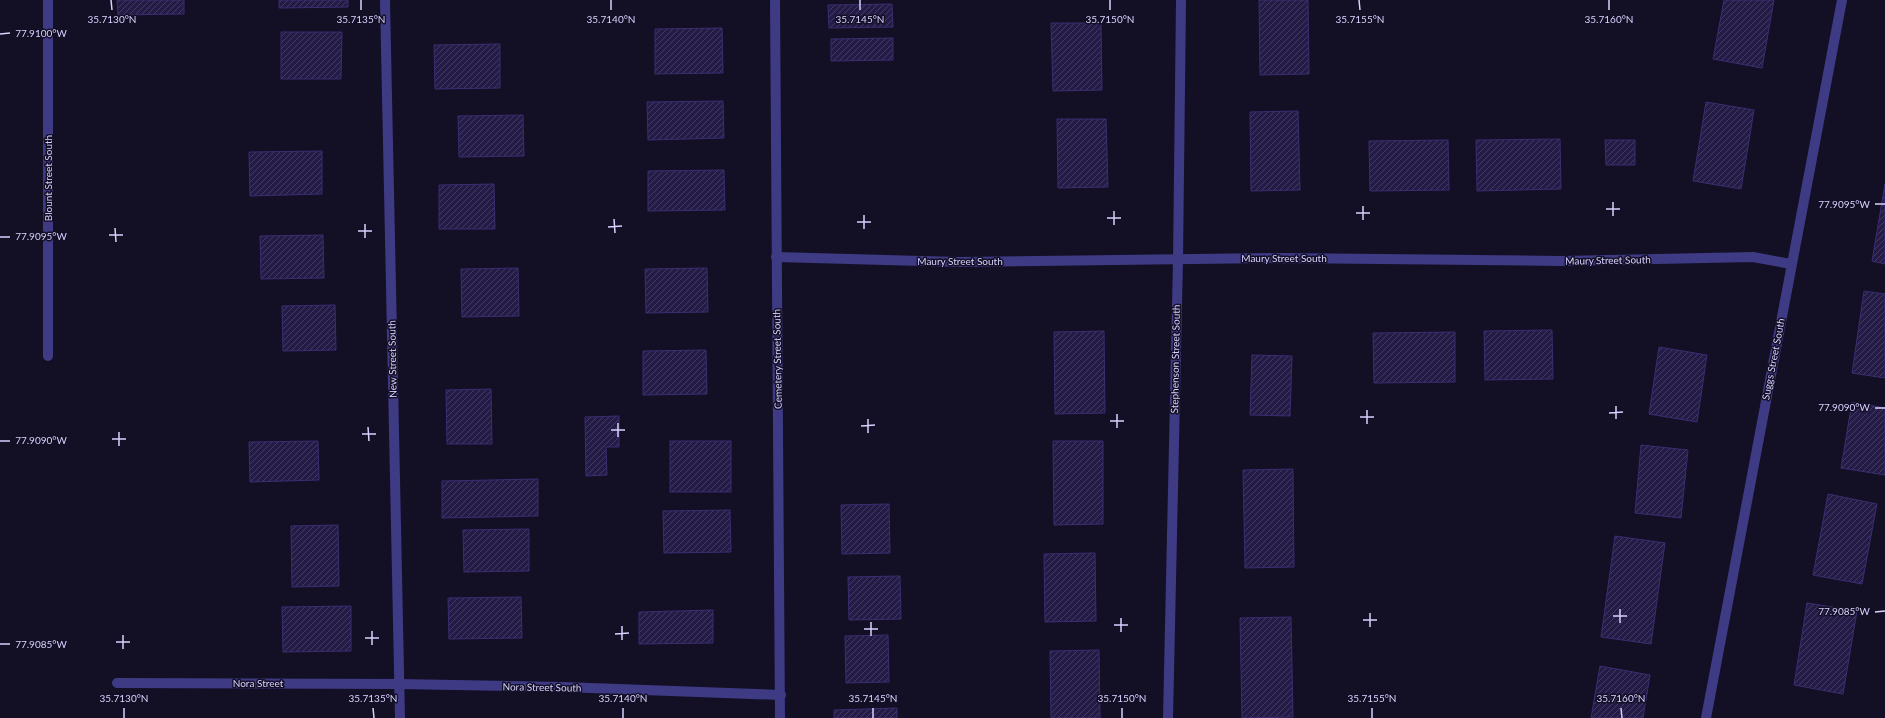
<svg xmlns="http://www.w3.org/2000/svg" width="1885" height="718" viewBox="0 0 1885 718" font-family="Lato,sans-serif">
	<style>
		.building { fill: url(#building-hatch); stroke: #3c2d72 }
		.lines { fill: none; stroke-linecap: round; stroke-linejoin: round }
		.minor { stroke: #3e3a84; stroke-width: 10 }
		.ticks { fill: none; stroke: #d8d2ff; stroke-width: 1.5 }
		.labels { text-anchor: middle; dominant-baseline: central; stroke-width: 3; stroke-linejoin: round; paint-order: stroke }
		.street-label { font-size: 10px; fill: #d8d2ff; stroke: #130f25 }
		.ticks-label { font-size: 10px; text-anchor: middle; fill: #d8d2ff; stroke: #130f25; stroke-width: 3; stroke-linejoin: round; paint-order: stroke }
	</style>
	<defs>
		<pattern id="building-hatch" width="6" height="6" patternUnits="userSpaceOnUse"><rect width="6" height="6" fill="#241b46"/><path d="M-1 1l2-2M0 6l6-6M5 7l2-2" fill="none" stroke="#433b62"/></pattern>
	</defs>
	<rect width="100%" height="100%" fill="#130f25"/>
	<g class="building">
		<path d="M117,0H184V14L118,15Z"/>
		<path d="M279,0H348V7L279,8Z"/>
		<path d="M1259,0H1308L1309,74L1260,75Z"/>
		<path d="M1724,0H1774L1762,68L1713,59Z"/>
		<path d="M892,4L893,27L829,28L828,5Z"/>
		<path d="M1051,23H1101L1102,90L1053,91Z"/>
		<path d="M722,28L723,73L655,74V29Z"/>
		<path d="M281,32H342L341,79H281Z"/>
		<path d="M893,38V60L831,61V39Z"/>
		<path d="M500,44V88L435,89L434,45Z"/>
		<path d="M723,101L724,138L648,140L647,102Z"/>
		<path d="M1706,102L1754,110L1741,189L1693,181Z"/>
		<path d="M1298,111L1300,190L1251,191L1250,112Z"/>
		<path d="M523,115L524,156L459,157L458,116Z"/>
		<path d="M1057,119H1106L1108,187L1058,188Z"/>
		<path d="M1560,139L1561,189L1477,191L1476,140Z"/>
		<path d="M1448,140L1449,190L1370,191L1369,141Z"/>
		<path d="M1605,140H1635V165H1606Z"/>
		<path d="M322,151V194L250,196L249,152Z"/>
		<path d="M724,170L725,210L648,211V171Z"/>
		<path d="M494,184L495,229H439V185Z"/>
		<path d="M1885,184V264L1872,261Z"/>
		<path d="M323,235L324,278L261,279L260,236Z"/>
		<path d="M518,268L519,316L462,317L461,269Z"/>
		<path d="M707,268L708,312L646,313L645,269Z"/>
		<path d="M1864,291L1885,294V378L1852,373Z"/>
		<path d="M335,305L336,350L283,351L282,306Z"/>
		<path d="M1552,330L1553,379L1485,380L1484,331Z"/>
		<path d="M1104,331L1105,413L1055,414L1054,332Z"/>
		<path d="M1455,332V382L1374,383L1373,333Z"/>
		<path d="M1659,347L1707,355L1697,422L1649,414Z"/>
		<path d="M706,350L707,394L643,395V351Z"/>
		<path d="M1252,355L1292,356L1290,416L1250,415Z"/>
		<path d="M491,389L492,444H447L446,390Z"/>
		<path d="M1852,402L1885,408V475L1841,468Z"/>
		<path d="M619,416V447H606L607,475L586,476L585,417Z"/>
		<path d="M318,441L319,480L250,482L249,442Z"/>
		<rect x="670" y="441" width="61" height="51"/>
		<path d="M1053,441H1103V524L1054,525Z"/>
		<path d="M1641,445L1688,450L1681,518L1635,513Z"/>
		<path d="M1293,469L1294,567L1245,568L1243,470Z"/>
		<path d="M538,479V516L442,518V481Z"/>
		<path d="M1828,494L1877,504L1862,584L1813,575Z"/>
		<path d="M889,504L890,553L842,554L841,505Z"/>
		<path d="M730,510L731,552L664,553L663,511Z"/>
		<path d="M338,525L339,586L292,587L291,526Z"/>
		<path d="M529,529V571L464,572L463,530Z"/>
		<path d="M1615,536L1665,543L1651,644L1601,637Z"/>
		<path d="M1095,553L1096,621L1045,622L1044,554Z"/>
		<path d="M900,576L901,619L849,620L848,577Z"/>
		<path d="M521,597L522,638L449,639L448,598Z"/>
		<path d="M1807,603L1857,611L1843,694L1794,685Z"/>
		<path d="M351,606V651L283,652L282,607Z"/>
		<path d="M713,610V643L639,644V612Z"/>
		<path d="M1291,617L1293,717L1242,718L1240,618Z"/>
		<path d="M888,635L889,682L846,683L845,636Z"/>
		<path d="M1099,650L1100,718H1051L1050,651Z"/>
		<path d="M1600,666L1650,675L1643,718H1591Z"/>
		<path d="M897,708V718H834V710Z"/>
	</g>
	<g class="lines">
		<g class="minor">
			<path d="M48,0V356"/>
			<path d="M385,0L400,718"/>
			<path d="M775,0L780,718"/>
			<path d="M776,257L959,262L1282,258L1561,261L1753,257L1791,264"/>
			<path d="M117,683L399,684L563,687L781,695"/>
			<path d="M1168,718L1178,260L1181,0"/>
			<path d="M1706,718L1842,0"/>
		</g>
	</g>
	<path class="ticks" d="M111,0L112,10M361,0V10M611,0V10M860,0V10M1110,0V10M1359,0L1360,10M1609,0V10M0,34L10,33M1613,202V216M1875,204H1885M1363,206V220M1606,209H1620M1114,211V225M1356,213H1370M864,215V229M1107,218H1121M614,219L615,233M857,222H871M365,224V238M608,227L622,226M115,228L116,242M358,231H372M109,235H123M0,237H10M1616,406V419M1875,408H1885M1367,410V424M1609,413L1623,412M1117,414V428M1360,417H1374M868,419V433M1110,421H1124M618,423V437M861,426L875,425M368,427L369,441M611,430H625M119,432V446M362,434H376M112,439H126M0,441H10M1620,609V623M1875,612L1885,611M1370,613V627M1613,616H1627M1121,618V632M1363,620H1377M871,622V636M1114,625H1128M622,626V640M864,629H878M372,631V645M615,634L629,633M123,635V649M365,638H379M116,642H130M0,644H10M124,708V718M373,708L374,718M623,708V718M873,708V718M1122,708V718M1372,708V718M1621,708L1622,718"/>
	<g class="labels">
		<g class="street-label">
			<text transform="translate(48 178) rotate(-90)">Blount Street South</text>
			<text x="1284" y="258">Maury Street South</text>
			<text transform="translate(1608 260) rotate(-1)">Maury Street South</text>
			<text x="960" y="261">Maury Street South</text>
			<text transform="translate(392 359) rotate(-91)">New Street South</text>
			<text transform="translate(777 359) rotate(-91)">Cemetery Street South</text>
			<text transform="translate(1175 359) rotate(-89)">Stephenson Street South</text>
			<text transform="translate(1773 359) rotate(-79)">Suggs Street South</text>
			<text x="258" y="683">Nora Street</text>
			<text transform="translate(542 687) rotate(1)">Nora Street South</text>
		</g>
	</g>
	<g class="ticks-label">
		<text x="112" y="23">35.7130°N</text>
		<text x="361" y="23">35.7135°N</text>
		<text x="611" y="23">35.7140°N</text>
		<text x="860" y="23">35.7145°N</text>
		<text x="1110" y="23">35.7150°N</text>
		<text x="1360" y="23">35.7155°N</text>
		<text x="1609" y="23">35.7160°N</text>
		<text x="41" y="37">77.9100°W</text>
		<text x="1844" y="208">77.9095°W</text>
		<text x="41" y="240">77.9095°W</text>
		<text x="1844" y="411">77.9090°W</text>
		<text x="41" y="444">77.9090°W</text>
		<text x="1844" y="615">77.9085°W</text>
		<text x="41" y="648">77.9085°W</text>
		<text x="124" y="702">35.7130°N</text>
		<text x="373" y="702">35.7135°N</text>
		<text x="623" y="702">35.7140°N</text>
		<text x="873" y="702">35.7145°N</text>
		<text x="1122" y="702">35.7150°N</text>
		<text x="1372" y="702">35.7155°N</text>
		<text x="1621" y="702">35.7160°N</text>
	</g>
</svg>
